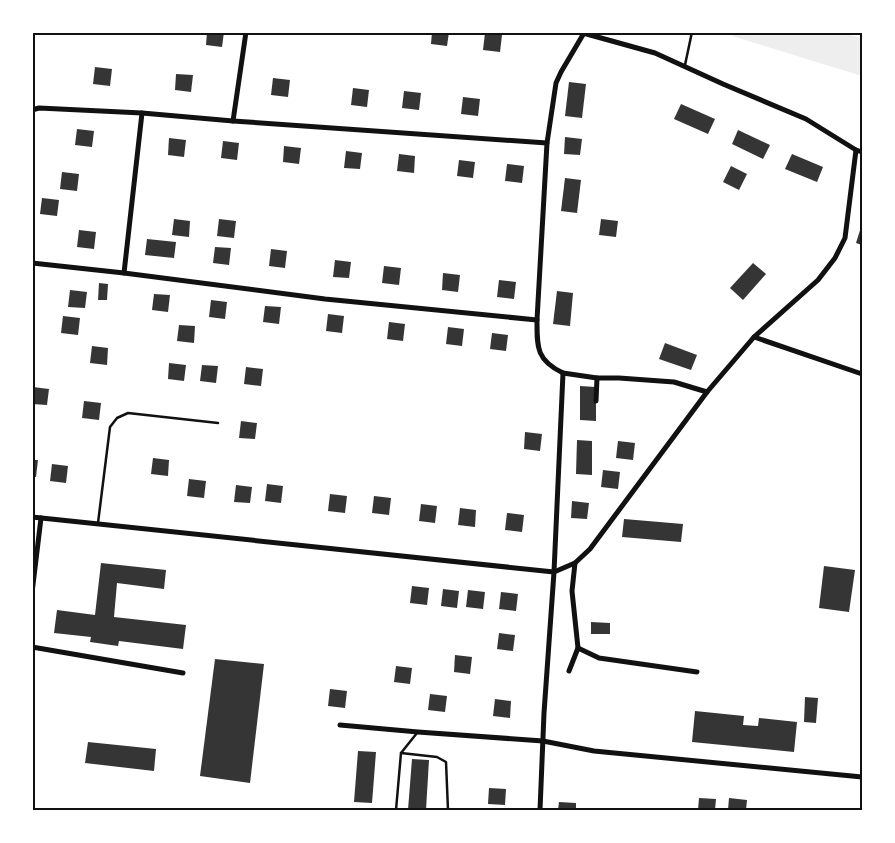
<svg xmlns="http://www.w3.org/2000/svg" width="895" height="843" viewBox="0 0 895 843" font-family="'IBM Plex Serif',serif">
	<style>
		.green { fill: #eee }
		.building { fill: #353535 }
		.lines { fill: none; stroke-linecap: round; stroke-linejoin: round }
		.service { stroke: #111; stroke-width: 2.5 }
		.minor { stroke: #111; stroke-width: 5 }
		.neatline { fill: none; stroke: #111; stroke-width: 2 }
	</style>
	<rect width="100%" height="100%" fill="#fff"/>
	<path class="green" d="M733,33H841L862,38V76L732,36Z"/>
	<g class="building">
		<path d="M207,32H224L222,47L206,45Z"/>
		<path d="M432,32H449L447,46L431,44Z"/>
		<path d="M485,33L502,35L500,52L483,50Z"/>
		<path d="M95,67L112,69L110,86L93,84Z"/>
		<path d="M176,74L193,75L191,92L175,90Z"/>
		<path d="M273,78L290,80L288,97L271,95Z"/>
		<path d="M569,82L586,84L582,118L565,116Z"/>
		<path d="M353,88L369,90L367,107L351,105Z"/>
		<path d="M404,91L421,93L419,110L402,108Z"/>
		<path d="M463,97L480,99L478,116L461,114Z"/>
		<path d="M681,104L715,119L708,134L674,119Z"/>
		<path d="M77,129L94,131L92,147L75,145Z"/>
		<path d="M738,130L770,145L763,159L732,144Z"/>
		<path d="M565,137L582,139L580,155L564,154Z"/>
		<path d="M169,138L186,140L184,157L168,155Z"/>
		<path d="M223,141L239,143L237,160L221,158Z"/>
		<path d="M284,146L301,148L299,164L283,162Z"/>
		<path d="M346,151L362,153L360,169L344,168Z"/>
		<path d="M399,154L415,156L414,173L397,171Z"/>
		<path d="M792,154L823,167L817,182L785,169Z"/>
		<path d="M459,160L475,162L473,178L457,176Z"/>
		<path d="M507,164L524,166L522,183L505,181Z"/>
		<path d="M731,166L747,174L739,190L723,182Z"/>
		<path d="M62,172L79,174L77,191L60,189Z"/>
		<path d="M565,178L581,180L577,213L561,211Z"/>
		<path d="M42,198L59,200L57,216L40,214Z"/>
		<path d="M174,219L190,221L189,237L172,235Z"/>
		<path d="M219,219L236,221L234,238L217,236Z"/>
		<path d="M601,219L618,221L616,237L599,235Z"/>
		<path d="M862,224V245L856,243Z"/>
		<path d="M79,230L96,232L94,249L77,247Z"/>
		<path d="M147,239L176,242L174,258L145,255Z"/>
		<path d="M215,247L231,248L229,265L213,263Z"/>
		<path d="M271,249L287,251L285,268L269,266Z"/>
		<path d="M335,260L351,262L349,278L333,277Z"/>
		<path d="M753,263L766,274L743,300L730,288Z"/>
		<path d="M384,266L401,268L399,285L382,283Z"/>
		<path d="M443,273L460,275L458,292L442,290Z"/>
		<path d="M499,280L516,282L514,299L497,297Z"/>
		<path d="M99,283L108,284L107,300H98Z"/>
		<path d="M70,290L87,292L85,308L68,307Z"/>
		<path d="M557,291L573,293L570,326L553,324Z"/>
		<path d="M154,294L170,295L168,312L152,310Z"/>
		<path d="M211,300L227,302L225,319L209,317Z"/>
		<path d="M265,306L281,307L279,324L263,322Z"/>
		<path d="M328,314L344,316L342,333L326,331Z"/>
		<path d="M63,316L80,318L78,335L61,333Z"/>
		<path d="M389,322L405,324L403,341L387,339Z"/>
		<path d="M179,325L195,326L194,343L177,341Z"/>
		<path d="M448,327L464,329L462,346L446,344Z"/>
		<path d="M492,333L508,335L506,351L490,349Z"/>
		<path d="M665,343L697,355L691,370L659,359Z"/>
		<path d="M92,346L108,348L107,365L90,363Z"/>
		<path d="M169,363L186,365L184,381L168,379Z"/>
		<path d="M202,365L218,366L216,383L200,381Z"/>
		<path d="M246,367L263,369L261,386L244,384Z"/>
		<path d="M580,386L596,387V421L580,420Z"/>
		<path d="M33,387L49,389L47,405L32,404Z"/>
		<path d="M84,401L101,403L99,420L82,418Z"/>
		<path d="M241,421L257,423L255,439L239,438Z"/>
		<path d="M525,432L542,434L540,451L524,449Z"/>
		<path d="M577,440L592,441V475L576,474Z"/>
		<path d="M618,441L635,443L633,460L616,458Z"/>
		<path d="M153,458L169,460L168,476L151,474Z"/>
		<path d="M32,460H38L36,477H32Z"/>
		<path d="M52,464L68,466L66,483L50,481Z"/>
		<path d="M603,470L620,472L618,489L601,487Z"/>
		<path d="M189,479L206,481L204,498L187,496Z"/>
		<path d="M267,484L283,486L281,503L265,501Z"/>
		<path d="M236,485L252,487L250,503L234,502Z"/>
		<path d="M330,494L347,496L345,513L328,511Z"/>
		<path d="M374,496L391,498L389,515L372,513Z"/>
		<path d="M572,501L589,503L587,519L571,518Z"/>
		<path d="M421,504L437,506L435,523L419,521Z"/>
		<path d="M460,508L476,510L475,527L458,525Z"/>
		<path d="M507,513L524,515L522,532L505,530Z"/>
		<path d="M624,519L683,524L681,542L622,537Z"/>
		<path d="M101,563L166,570L164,589L117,583L114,617L186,625L183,649L119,641L118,646L90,642L91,637L54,633L57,610L95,615Z"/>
		<path d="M824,566L855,570L849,612L819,608Z"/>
		<path d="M412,586L429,588L427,605L410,603Z"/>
		<path d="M443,589L459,591L457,608L441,606Z"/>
		<path d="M468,590L485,592L483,609L466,607Z"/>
		<path d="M501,592L518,594L516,611L499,609Z"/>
		<path d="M591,622L610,623V634H591Z"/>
		<path d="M499,633L515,635L513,651L497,649Z"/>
		<path d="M455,655L472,657L470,674L454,672Z"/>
		<path d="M215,659L264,664L250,783L200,776Z"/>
		<path d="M396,666L412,668L410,684L394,682Z"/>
		<path d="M330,689L347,691L345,708L328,706Z"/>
		<path d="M430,694L447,696L445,712L428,710Z"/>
		<path d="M805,697L818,698L816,723L804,722Z"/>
		<path d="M495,699L511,701L510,718L493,716Z"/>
		<path d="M695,711L744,716L743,725L758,726L759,718L797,722L794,752L692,742Z"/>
		<path d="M88,742L156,749L154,771L85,763Z"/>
		<path d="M358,751L376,752L372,803L354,802Z"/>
		<path d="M412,759L429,760L426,810H408Z"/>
		<path d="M489,788L506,789L505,805L488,804Z"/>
		<path d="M699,798L716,799L715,810H698Z"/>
		<path d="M729,798L747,800L746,810H728Z"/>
		<path d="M559,802L576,803V810H558Z"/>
	</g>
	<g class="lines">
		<g class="service">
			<path d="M685,65L692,32"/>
			<path d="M98,523L110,427L117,418L128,413L218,423"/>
			<path d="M401,753L437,757L446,762L448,810"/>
			<path d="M396,810L401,753L417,733"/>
		</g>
		<g class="minor">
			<path d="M583,33L655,53L723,84L806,119L856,150L862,152"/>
			<path d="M32,110L39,108L142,113L233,121L547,143"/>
			<path d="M233,121L246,32"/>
			<path d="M32,263L124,273L325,299L537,320"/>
			<path d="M124,273L142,113"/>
			<path d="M754,337L862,374"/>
			<path d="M563,373L597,378H619L674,382L707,392"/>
			<path d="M596,401L597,378"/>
			<path d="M32,517L554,572L575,563L590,549L707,392L754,337L818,280L835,258L845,238L856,150"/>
			<path d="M575,563L572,591L578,648"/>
			<path d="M32,593L41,518"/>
			<path d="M32,647L183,673"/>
			<path d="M569,671L578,648L599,658L697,672"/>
			<path d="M340,725L418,732L543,741L594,751L862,777"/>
			<path d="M540,810L544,713L554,572L563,373C536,360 537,347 537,320L547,143L556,83L561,72L584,33"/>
		</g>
	</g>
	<rect width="895" height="843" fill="none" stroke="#ffffff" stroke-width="68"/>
	<rect x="34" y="34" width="827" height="775" class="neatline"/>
</svg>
